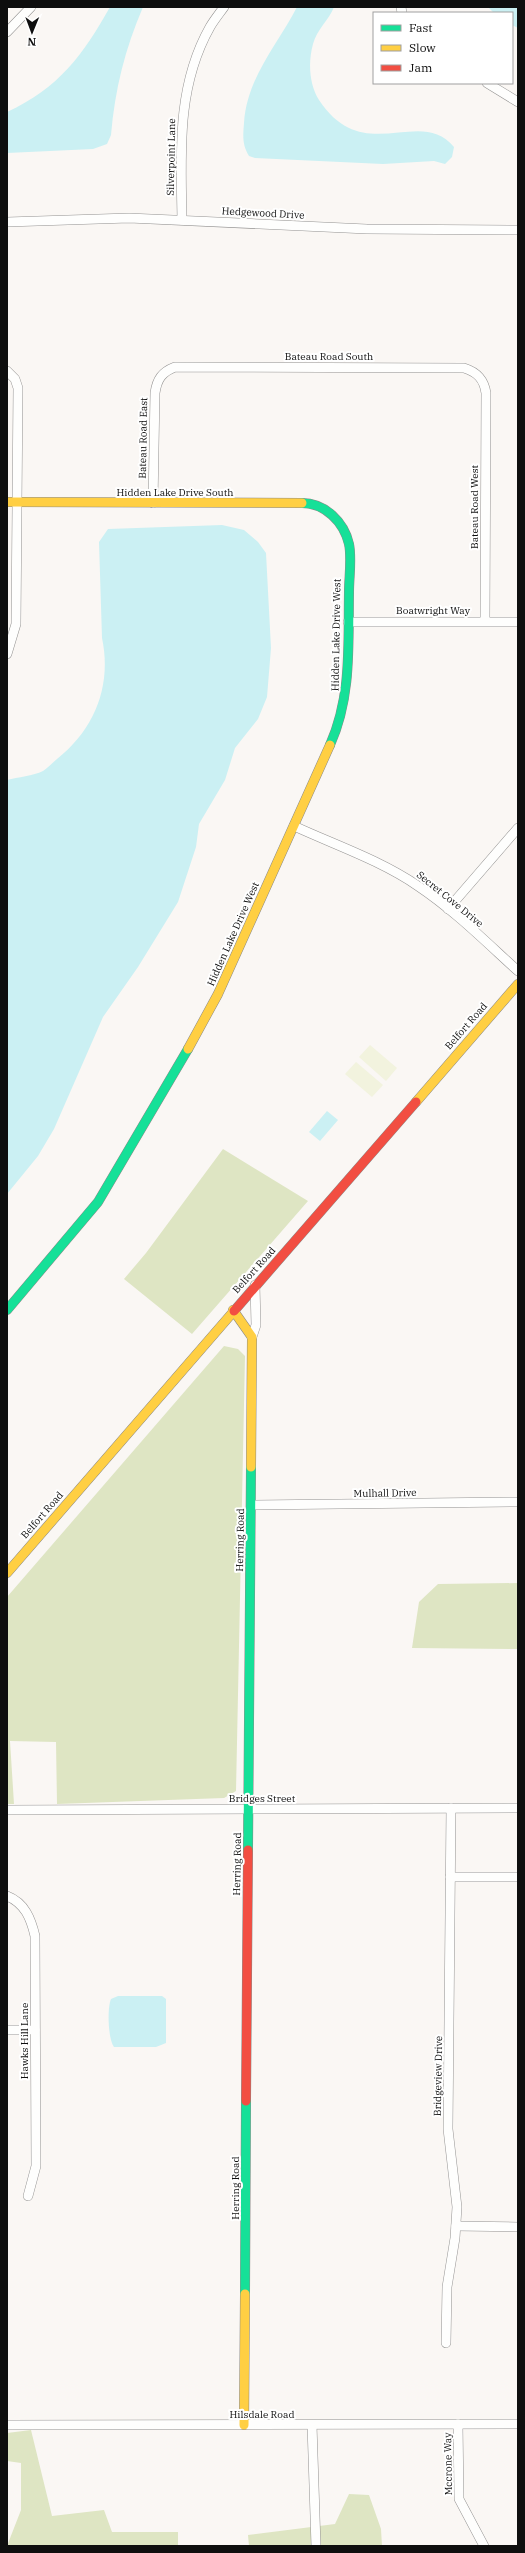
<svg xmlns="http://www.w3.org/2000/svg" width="525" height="2553" viewBox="0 0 525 2553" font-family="'IBM Plex Serif',serif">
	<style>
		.forest { fill: #dee5c3 }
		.pitch { fill: #f2f3de }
		.water { fill: #cbf0f3 }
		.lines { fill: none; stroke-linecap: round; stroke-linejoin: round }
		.street-casing { stroke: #949392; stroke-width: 10 }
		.fast-casing { stroke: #8b8a88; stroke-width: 10 }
		.slow-casing { stroke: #8b8a88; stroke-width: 10 }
		.jam-casing { stroke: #8b8a88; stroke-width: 10 }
		.street { stroke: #fefefd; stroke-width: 9 }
		.fast { stroke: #16e098; stroke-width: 9 }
		.slow { stroke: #ffcf43; stroke-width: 9 }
		.jam { stroke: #f24e42; stroke-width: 9 }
		.labels { text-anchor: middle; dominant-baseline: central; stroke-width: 4; stroke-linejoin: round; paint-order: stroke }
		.street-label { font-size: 10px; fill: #0e0e0e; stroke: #fff }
	</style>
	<rect width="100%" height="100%" fill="#faf7f4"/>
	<g class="forest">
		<path d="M223,1149L308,1201L192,1334L124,1279L146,1253Z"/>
		<path d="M224,1346L238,1349L245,1356L236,1791L224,1798L57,1804L56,1742L10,1741L14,1804H7V1597Z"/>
		<path d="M518,1583V1649L412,1648L419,1602L438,1584Z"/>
		<path d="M31,2430L52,2516L104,2510L112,2532H178V2546H7L21,2510V2463L7,2461V2433Z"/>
		<path d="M349,2494L369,2495L381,2529L382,2546H249L248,2535L335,2524Z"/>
	</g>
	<g class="pitch">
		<path d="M370,1045L397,1068L386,1081L359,1057Z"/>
		<path d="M356,1062L383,1085L372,1097L345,1074Z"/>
	</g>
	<g class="water">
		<path d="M110,7H143C125,49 115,89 111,135L107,144L93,149L7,153V112C59,88 83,55 110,7Z"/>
		<path d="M297,7H334C329,20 317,29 313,44C308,62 309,84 319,100C364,168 420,105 454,147L452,157L445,164L434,161L383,164L255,158L249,156C242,145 243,135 244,123C247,77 277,46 297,7Z"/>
		<path d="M488,7H518V28L512,25V13H494Z"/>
		<path d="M222,525L244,530L258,542L266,553L271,648L267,697L258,719L235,748L225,780L199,824L196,847L178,902L138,967L103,1017L54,1129L38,1156L7,1194V780C18,777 33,776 43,771C48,768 52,763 57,759C95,729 112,685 102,638L99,542L108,529Z"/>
		<path d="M327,1111L338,1120L320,1141L309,1132Z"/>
		<path d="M118,1996H162L166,1999V2043L156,2047H114C108,2039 107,2008 111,1999Z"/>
	</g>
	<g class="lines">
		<defs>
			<g id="street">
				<path d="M401,7L402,13"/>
				<path d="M7,32L31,7"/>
				<path d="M487,83L518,102"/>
				<path d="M182,220C181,154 176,87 210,27C214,20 219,14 224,7"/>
				<path d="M7,222L129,218L367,229L518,230"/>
				<path d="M7,371L15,379L18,388L16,624L7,654"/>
				<path d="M153,503L155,393C157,379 162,372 175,367L464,368C477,372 484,379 486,393L485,621"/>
				<path d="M348,622H518"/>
				<path d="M294,826C335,845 380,860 418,886C454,910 486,942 518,971"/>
				<path d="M448,909L518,828"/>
				<path d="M252,1337L256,1325L255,1285"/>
				<path d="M252,1505L518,1502"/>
				<path d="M7,1810L518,1808"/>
				<path d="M450,1877H518"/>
				<path d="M7,1896C25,1903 31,1919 35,1936L36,2166L28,2196"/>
				<path d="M7,2030H35"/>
				<path d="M456,2226L518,2227"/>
				<path d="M446,2343L447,2287L455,2238L457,2207L448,2129L451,1808"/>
				<path d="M458,2424L459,2499L484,2546"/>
				<path d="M7,2425L518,2424"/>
				<path d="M312,2425L316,2546"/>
			</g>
			<g id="fast">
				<path d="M302,503C325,503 344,522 349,544C352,558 349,577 349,592C348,644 352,696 330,745"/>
				<path d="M7,1310L98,1202L188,1049"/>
				<path d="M248,1850L251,1467"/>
				<path d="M245,2294L246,2101"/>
			</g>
			<g id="slow">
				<path d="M7,502L302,503"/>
				<path d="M188,1049L218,994L330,745"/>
				<path d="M416,1102L518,984"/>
				<path d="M233,1310L252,1337L251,1467"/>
				<path d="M7,1573L234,1311"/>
				<path d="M244,2425L245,2294"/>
			</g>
			<g id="jam">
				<path d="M234,1311L416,1102"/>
				<path d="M246,2101L248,1850"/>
			</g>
		</defs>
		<use href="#street" class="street-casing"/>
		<use href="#fast" class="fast-casing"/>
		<use href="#slow" class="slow-casing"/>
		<use href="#jam" class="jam-casing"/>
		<use href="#street" class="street"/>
		<use href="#fast" class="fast"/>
		<use href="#slow" class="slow"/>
		<use href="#jam" class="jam"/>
	</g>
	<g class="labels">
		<g class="street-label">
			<text transform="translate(171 157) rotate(-89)">Silverpoint Lane</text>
			<text transform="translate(263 213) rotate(3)">Hedgewood Drive</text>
			<text x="329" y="356">Bateau Road South</text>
			<text transform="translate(143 438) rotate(-89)">Bateau Road East</text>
			<text x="175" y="492">Hidden Lake Drive South</text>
			<text transform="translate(474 507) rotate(-90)">Bateau Road West</text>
			<text x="433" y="610">Boatwright Way</text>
			<text transform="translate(336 635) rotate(-89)">Hidden Lake Drive West</text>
			<text transform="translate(450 899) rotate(39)">Secret Cove Drive</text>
			<text transform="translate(233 934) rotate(-66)">Hidden Lake Drive West</text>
			<text transform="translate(466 1026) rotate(-49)">Belfort Road</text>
			<text transform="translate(254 1270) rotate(-48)">Belfort Road</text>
			<text transform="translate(385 1493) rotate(-1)">Mulhall Drive</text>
			<text transform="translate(42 1515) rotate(-49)">Belfort Road</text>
			<text transform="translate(240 1540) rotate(-89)">Herring Road</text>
			<text x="262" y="1798">Bridges Street</text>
			<text transform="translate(237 1864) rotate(-89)">Herring Road</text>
			<text transform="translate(24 2041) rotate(-90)">Hawks Hill Lane</text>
			<text transform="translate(438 2076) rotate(-89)">Bridgeview Drive</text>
			<text transform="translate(235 2188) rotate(-90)">Herring Road</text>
			<text x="262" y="2414">Hilsdale Road</text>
			<text transform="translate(448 2464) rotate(-91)">Mccrone Way</text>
		</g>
	</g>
	<rect width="525" height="2553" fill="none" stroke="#0e0e0e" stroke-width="16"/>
	<rect x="373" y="12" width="140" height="72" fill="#ffffff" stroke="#9f9f9f"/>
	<rect x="381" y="25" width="20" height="6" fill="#16e098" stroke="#9f9f9f"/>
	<text x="409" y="32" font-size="12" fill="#0e0e0e">Fast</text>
	<rect x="381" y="45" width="20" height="6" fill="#ffcf43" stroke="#9f9f9f"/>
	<text x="409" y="52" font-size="12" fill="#0e0e0e">Slow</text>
	<rect x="381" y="65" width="20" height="6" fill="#f24e42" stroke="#9f9f9f"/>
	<text x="409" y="72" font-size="12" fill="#0e0e0e">Jam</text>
	<g transform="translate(32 32) rotate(181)" stroke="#ffffff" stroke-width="3" paint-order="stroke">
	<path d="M0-3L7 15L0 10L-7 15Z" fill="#0e0e0e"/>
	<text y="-6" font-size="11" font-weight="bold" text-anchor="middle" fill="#0e0e0e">N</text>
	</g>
</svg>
